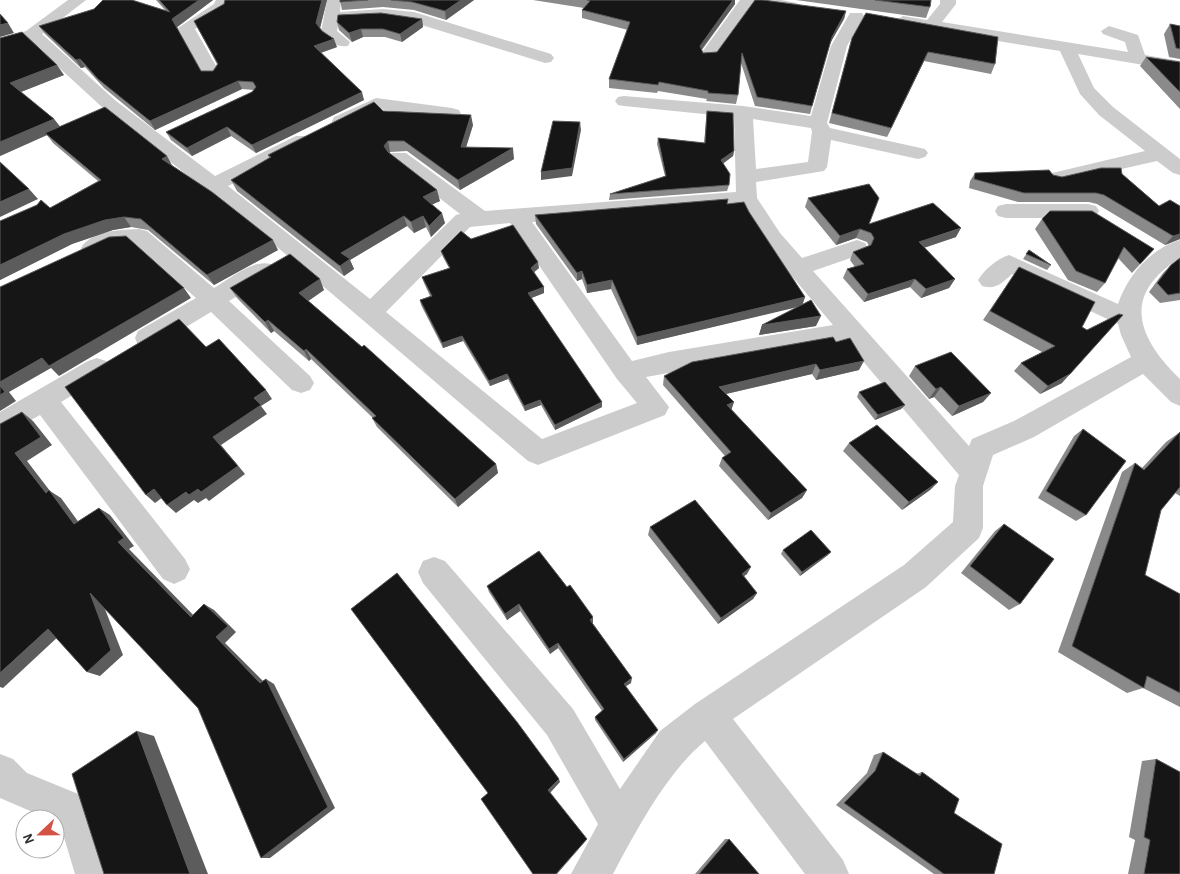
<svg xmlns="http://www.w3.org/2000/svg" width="1180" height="874" viewBox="0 0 1180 874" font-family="'Alegreya Sans',sans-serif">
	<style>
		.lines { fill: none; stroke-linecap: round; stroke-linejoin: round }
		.minor { fill: #ccc; fill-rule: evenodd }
		.wall { fill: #8a8a8a }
		.shaded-wall { fill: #5c5c5c }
		.building { fill: #161616; stroke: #5c5c5c }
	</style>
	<rect width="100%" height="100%" fill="#fff"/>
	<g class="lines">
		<g class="minor">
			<path d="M68,0H86L42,34L116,101L215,176L296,136H310L313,140L310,144L228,186L370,299L456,215L460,214L392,161L389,157L392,153H406L485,211L736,192L734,117L624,106L618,105L615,101L618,97L624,96L743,106L811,116L831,46L850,13H862L864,16L847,46L827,123L830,128L925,149L928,153L925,157L918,159L831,140L827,167L824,171L756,182L757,198L780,233L802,258L857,240L865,243L868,248L865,253L813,271L969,446L972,439L1014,421L1131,357L1121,335L1118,324L1012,274C1002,283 996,290 982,286L978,280C985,269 997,259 1009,255L1118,304C1128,275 1150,249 1180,240V258C1121,295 1137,337 1180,379V406L1171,402L1143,374L1034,437L993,455L983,486V528L979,538L926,587L733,719L843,860L849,874H805L705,741C667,772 636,831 613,874H571L598,824L547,735L423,583L418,572L423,561L434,557L445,561L573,709L620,789L660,731L695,704L904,565L953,522L955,486L959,475L846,341L646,377L669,407L665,415L538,465L528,461L276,246L103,108L29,40L0,49V39L26,31ZM753,119L811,128L812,132L808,162L756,169ZM741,205L764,243L833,325L669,352L632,361L532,222ZM510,223L617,379L637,403L542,439L386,312L470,227Z"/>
			<path d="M216,0H232L226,10L195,29L220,73L217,77H205L202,73L178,28L214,4Z"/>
			<path d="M327,0H341L340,12L383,9L414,12L551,54L554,58L551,62L545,63L412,22L383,19L339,21L337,31L350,42L348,46C337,48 327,41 321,32Z"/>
			<path d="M740,0H781L797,3L799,6L791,11L753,5L714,59H702L700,55Z"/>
			<path d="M940,0H956V4L942,22L1128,52L1125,42L1103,34L1101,31L1109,26L1138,35L1145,55L1180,61V71L1078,54L1094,88L1113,107L1180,159V175L1173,173L1157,161L1055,184L1048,182L1045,178L1048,174L1145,151L1099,115L1080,94L1060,51L903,26L895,21L903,16L927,20L940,4Z"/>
			<path d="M376,98L452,108L459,110L461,114L459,118L452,120L379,109L348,125H334L332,121L334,117Z"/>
			<path d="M1006,204H1088L1096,206L1099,211L1096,216L1088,218H1006L998,216L995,211L998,206Z"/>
			<path d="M139,229L147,231L214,288C230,279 252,259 271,264L274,270L271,276L229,301L310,376L314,383L310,390L301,393L292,390L211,312L156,345L147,347L138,345L135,338L138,331L196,298L134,244L116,245L92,256L84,253L81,248C92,230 120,230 139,229Z"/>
			<path d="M97,358L106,361L110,368L106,375L61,402L185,559L190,569L185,579L174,584L163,579L40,415L0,437V412L88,361Z"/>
			<path d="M0,754L13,759L27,773L88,798L115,874H75L60,824L55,822V819H49L0,798Z"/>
		</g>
	</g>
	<g class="wall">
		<path d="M156,0H213L177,27L201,71H213L217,64L194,21L224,4L225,0H327L320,28L337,47L321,53L364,100L256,153L231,136L192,156L171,140L166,132L252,92L254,90L242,89L155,130L104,88L85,67L81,68L45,34L39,26L166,11Z"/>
		<path d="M340,0H474L446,20L414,10L383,7L342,10Z"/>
		<path d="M533,0H735V4L702,50L703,53L717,52L846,11L844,19L829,45L810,114L755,106L741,63L738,95L736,104L706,101L707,99L658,91L657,93L609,88V79L628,30L582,18V10L584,8Z"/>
		<path d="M796,0H931L930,7L926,18Z"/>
		<path d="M422,19L423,27L402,42L385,37H363L352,42L339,30L337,22Z"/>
		<path d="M1170,24L1180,26V59L1169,57L1164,34Z"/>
		<path d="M0,38L64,75L21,92L54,119L60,127L173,167L278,250L214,285L148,230L131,227L113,230L72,244L0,280V221L50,208L98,181L53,143L47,135L0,156Z"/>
		<path d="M852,38L995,64L991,74L924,61L887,137L829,123Z"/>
		<path d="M1146,57L1180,62V109L1140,66Z"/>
		<path d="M383,111L473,125L466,147L514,159L460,190L407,151L390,152V153L440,201L432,204L445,223L431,237L426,227L414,233L407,226L350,260L354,269L344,276L237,191L231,180L269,158L268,155Z"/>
		<path d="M707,111L734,151L733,156L723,163L729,185L727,191L609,200L610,194L665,176L657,144L658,138L704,143Z"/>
		<path d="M975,173L1053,175L1062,177L1122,174L1159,206H1180V239L1165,245L1097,204L1089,202H1018L969,188L970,181Z"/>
		<path d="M808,198L869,224L956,237L924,248L955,279L949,288L921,298L910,287L864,302L843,278L847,269L855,267L850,260L853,252L869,246L867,242L856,238L836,245L805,207Z"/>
		<path d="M727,204L749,212L805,297L802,305L816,326L759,335L762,325L799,306L637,345L611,289L587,293L582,279L577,281L536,224L535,215Z"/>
		<path d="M1042,219L1154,249L1132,273L1118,258L1105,283L1097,292L1068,280L1035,229Z"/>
		<path d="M471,239L539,268L534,272L544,293L531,298L602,407L555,430L541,405L525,411L508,379L490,386L463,341L443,348L421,305L420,300L430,296L424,283L422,277L449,268L443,257L441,251Z"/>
		<path d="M1029,250L1051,265L1047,270L1023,259Z"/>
		<path d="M1180,258V300L1160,303L1149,292L1163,273L1171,265Z"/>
		<path d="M1019,267L1082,327L1062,383L1040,394L1014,371L1021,363L1042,352L983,320Z"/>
		<path d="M230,288L324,290L308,301L496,464L498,473L458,507L377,427L372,418H373L311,359L309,361L274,331L271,333L237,298Z"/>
		<path d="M836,342L859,370L816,380L812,374L726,394L734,402L731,409L807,490L802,498L768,520L719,466L722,458L725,456L663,385L664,376Z"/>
		<path d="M915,366L991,393L983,402L952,416L934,397L929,399L909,376Z"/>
		<path d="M859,392L905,405L901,409L875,420L857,397Z"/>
		<path d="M1083,429L1086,515L1076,521L1038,498L1074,436Z"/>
		<path d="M1180,432V496L1175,493L1161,510L1145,575L1180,594V707L1143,688L1127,693L1058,652L1122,472L1135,463L1142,468L1166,442Z"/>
		<path d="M849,443L938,482L930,490L902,510L843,451Z"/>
		<path d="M1004,524L1020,604L1009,610L961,573L995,531Z"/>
		<path d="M650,527L747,574L744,576L757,593L753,599L718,624L648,535Z"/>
		<path d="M783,550L828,555L800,576L781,554Z"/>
		<path d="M487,586L567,587L593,617V623L592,624L631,683L626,686L656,733L623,762L595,720V717L602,711L558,648L550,654L520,611L507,620L489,592Z"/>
		<path d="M883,752L916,774L922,772L954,813L994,874H934L836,805L867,773L874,755Z"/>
		<path d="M1156,759L1180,874H1128L1135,840L1129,837L1142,761Z"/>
		<path d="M725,839H729L759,874H695Z"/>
	</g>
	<g class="shaded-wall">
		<path d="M199,0H213L176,28L172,19Z"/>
		<path d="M322,0H327L319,32L316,23Z"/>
		<path d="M461,0H474L446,20L445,11Z"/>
		<path d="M733,0H735V4L698,54L700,46Z"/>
		<path d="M846,11L844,19L829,45L832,37Z"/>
		<path d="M422,19L423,27L402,42L400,34Z"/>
		<path d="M8,23L14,33L0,37V25Z"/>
		<path d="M361,29L363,37L352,42L349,33Z"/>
		<path d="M334,39L337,47L317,54L314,46Z"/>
		<path d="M928,52L924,61L887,137L891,128Z"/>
		<path d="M80,59L85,67L81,68L76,60Z"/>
		<path d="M57,65L64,75L18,93L10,83Z"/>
		<path d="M238,81L242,89L155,130L150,121Z"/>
		<path d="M362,92L364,100L256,153L252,145Z"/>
		<path d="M471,115L473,125L463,157L461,147Z"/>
		<path d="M54,119L62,129L45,133L47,135L0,156V142Z"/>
		<path d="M580,122L581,130L572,176L541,180V172Z"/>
		<path d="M227,127L231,136L192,156L187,148Z"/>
		<path d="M388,141L390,152L387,157L384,146Z"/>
		<path d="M513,148L514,159L460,190L458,180Z"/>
		<path d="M734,151L733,156L720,166L721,160Z"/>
		<path d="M167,156L173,167L162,159Z"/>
		<path d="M29,189L38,199L0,217V202Z"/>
		<path d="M437,190L440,201L425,208L423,197Z"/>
		<path d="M442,213L445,223L431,237L429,226Z"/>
		<path d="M404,216L407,226L350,260L354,269L344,276L340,266L341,253Z"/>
		<path d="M423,216L426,227L414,233L411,222Z"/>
		<path d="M124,217L131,227L113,230L72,244L0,280V265L64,234L105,220Z"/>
		<path d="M961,228L956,237L914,251L919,242Z"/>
		<path d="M860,229L856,238L836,245L840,236Z"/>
		<path d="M1180,234V239L1165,245L1173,236Z"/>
		<path d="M273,240L278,250L214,285L207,275Z"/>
		<path d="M538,262L539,268L532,274L531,268Z"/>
		<path d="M582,271V279L577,281V273Z"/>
		<path d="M320,279L324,290L304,304L299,293Z"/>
		<path d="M915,279L910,287L864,302L868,294Z"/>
		<path d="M955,279L949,288L921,298L926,289Z"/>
		<path d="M612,280L611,289L587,293V285Z"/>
		<path d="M544,287V293L529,299L528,293Z"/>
		<path d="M184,288L191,298L59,376L51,368L9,392L16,401L0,411V382L42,358Z"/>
		<path d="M805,297L802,306L637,345V337Z"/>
		<path d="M821,316L816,326L759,335L762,325Z"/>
		<path d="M268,320L274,331L271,333L265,322Z"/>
		<path d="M462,336L463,341L443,348L442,343Z"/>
		<path d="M306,349L311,359L309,361L304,351Z"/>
		<path d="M864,361L859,370L816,380L820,370Z"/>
		<path d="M816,364L812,374L717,396L719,387Z"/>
		<path d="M507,374L508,379L490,386L489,381Z"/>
		<path d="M1070,374L1062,383L1040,394L1048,386Z"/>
		<path d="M941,387L934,397L929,399L936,389Z"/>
		<path d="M266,390L272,399L261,406L267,414L221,445L245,474L209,501L206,498L198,503L194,500L176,513L167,505L186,492L213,437L254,398Z"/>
		<path d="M991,393L983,402L952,416L959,406Z"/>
		<path d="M540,400L541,405L525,411L524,406Z"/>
		<path d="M602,402V407L555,430V425Z"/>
		<path d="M734,402L731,411L727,405Z"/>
		<path d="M905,405L901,409L875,420L878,415Z"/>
		<path d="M22,412L33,421L52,445L27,461L50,491L61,498L85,531L74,524L46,493L15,453Z"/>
		<path d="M496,464L498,473L458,507L455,499Z"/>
		<path d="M938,482L930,490L902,510L909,502Z"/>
		<path d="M154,489L163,497L155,503L146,495Z"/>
		<path d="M807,490L802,498L768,520L771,513Z"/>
		<path d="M99,508L110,515L134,546L129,549L200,622L191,617L118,542Z"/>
		<path d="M831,552L828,555L800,576L802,572Z"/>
		<path d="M751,567L747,574L738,580L742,574Z"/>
		<path d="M90,593L101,599L123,655L100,676L87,672Z"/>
		<path d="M757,593L753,599L718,624L721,618Z"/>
		<path d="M204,604L214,610L236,632L225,643L269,687L260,683L216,637Z"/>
		<path d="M519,604L520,611L507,620L505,614Z"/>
		<path d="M593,617V623L590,626V620Z"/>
		<path d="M48,629L61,634L3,688L0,687V673Z"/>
		<path d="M558,643V648L550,654L549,649Z"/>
		<path d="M632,678L631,683L623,688L624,684Z"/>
		<path d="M266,679L274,684L335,808L270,858H261Z"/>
		<path d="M658,730L656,733L623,762L624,759Z"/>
		<path d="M137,731L154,736L208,874H190Z"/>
		<path d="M559,779L560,782L550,793L548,790Z"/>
		<path d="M587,839L557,874H556Z"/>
	</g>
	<g class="building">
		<path d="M103,0H132L170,12L159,0H199L172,19L201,71H213L218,64L194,21L224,4L225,0H322L316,23L322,31L334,39L314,46L362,92L252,145L227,127L187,148L166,132L252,92L256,87L253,82L238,81L150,121L98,79L80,59L76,60L39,26L94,9Z"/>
		<path d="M340,0H368L340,2Z"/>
		<path d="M391,0H461L445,11L412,2Z"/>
		<path d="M587,0H733L700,46L703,53L717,52L755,0H763L846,11L832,37L812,106L757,97L742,53L738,95L708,93V91L659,82L658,85L609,79L630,22L582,10L590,1Z"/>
		<path d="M875,0H931L930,7Z"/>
		<path d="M381,13L422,19L400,34L383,29H361L349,33L337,22L338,15Z"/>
		<path d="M866,13L998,37L995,64L928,52L891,128L832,113L852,38Z"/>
		<path d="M0,14L8,23L0,25Z"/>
		<path d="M1170,24L1180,26V49L1176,48Z"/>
		<path d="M22,32L57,65L10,83L54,119L0,142V38Z"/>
		<path d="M1146,57L1180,62V92Z"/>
		<path d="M374,102L383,111L471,115L461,147L513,148L458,180L404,141H388L384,146L388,152L437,190L423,197L442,213L429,226L423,216L411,222L404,216L341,253L350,259L340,266L231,180L271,157L268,155Z"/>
		<path d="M105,107L167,156L162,159L212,192L273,240L207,275L141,219L124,217L105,220L64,234L0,265V221L37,205L41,200L50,208L101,180L45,133Z"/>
		<path d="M707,111L733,113L734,151L721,160L730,174L729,185L610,194L666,176L658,138L705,143Z"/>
		<path d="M553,121L580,122L572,168L541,172Z"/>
		<path d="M0,162L29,189L0,202Z"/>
		<path d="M1101,168H1121L1122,174L1159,206L1170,200L1180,206V234L1173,236L1104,195L1096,193H1024L974,179L975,173L1049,170L1053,175L1062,177Z"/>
		<path d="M869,184L879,198L869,224L933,203L961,228L919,242L955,279L926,289L915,279L868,294L847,269L864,264L853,252L871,245L874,238L871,233L860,229L840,236L808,198Z"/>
		<path d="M728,199L727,204L744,202L749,212L805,297L637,337L612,280L587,285L582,271L577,273L535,215Z"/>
		<path d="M1050,211H1092L1154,249L1140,264L1124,247L1105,283L1076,271L1042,219Z"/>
		<path d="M513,225L538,262L531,268L544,287L528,293L602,402L555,425L540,400L524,406L507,374L489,381L462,336L442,343L420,300L432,296L422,277L450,268L441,251L461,231L471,239Z"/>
		<path d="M126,236L184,288L49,366L42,358L0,382V287L109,237Z"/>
		<path d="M1029,250L1051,265L1026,254Z"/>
		<path d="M290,254L320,279L299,293L362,347L364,345L496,464L455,499L372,418L376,416L306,349L304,351L268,320L265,322L230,288Z"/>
		<path d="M1180,258V293L1168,295L1157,283L1171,265Z"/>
		<path d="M1019,267L1095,302L1082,327L1087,330L1119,314L1123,315L1070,374L1048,386L1021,363L1055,346L990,311Z"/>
		<path d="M811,300L821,316L762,325Z"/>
		<path d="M179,319L206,347L219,339L266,390L254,398L261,405L213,437L238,466L201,492L198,489L189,495L186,492L167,505L154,489L146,495L65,387Z"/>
		<path d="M833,337L836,342L850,338L864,361L820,370L816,364L719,387L734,402L727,405L807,490L771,513L722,458L731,452L664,376L692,362Z"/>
		<path d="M951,352L991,393L959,406L941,387L936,389L915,366Z"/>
		<path d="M885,382L905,405L878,415L859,392Z"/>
		<path d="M0,386L5,392L0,395Z"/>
		<path d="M22,412L41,437L15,453L46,493L49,490L74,524L99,508L124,538L118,542L191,617L204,604L228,626L216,637L260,683L266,679L328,807L261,858L198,708L90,593L111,650L87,672L48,629L0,673V424Z"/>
		<path d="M877,425L938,482L909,502L849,443Z"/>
		<path d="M1083,429L1126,461L1086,515L1046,491Z"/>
		<path d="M1180,432V487L1161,510L1145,575L1180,594V693L1147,676L1144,688L1072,646L1135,463L1144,470Z"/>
		<path d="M695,500L751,567L742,574L757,593L721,618L650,527Z"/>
		<path d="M1004,524L1054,559L1020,604L970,566Z"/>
		<path d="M811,530L831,552L802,572L783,550Z"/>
		<path d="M539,551L567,587L570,585L593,617L590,620L632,678L624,684L658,730L624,759L595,717L604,709L558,643L549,649L519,604L505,614L487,586Z"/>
		<path d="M397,573L517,722L559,779L548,790L587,839L556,874H533L481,799L488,793L351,609Z"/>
		<path d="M137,731L190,874H104L72,774Z"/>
		<path d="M883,752L920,776L922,772L959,799L954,813L1002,844L994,874H944L844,803L875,771Z"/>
		<path d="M1156,759L1180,772V874H1144L1150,840L1144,837Z"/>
		<path d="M729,839L759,874H699Z"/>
	</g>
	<g transform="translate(40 834) rotate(248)"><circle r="24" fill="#ffffff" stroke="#acacac"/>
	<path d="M0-4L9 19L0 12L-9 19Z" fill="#d45344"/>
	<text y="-8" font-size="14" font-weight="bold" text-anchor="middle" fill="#2f2f2f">N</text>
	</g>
</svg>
